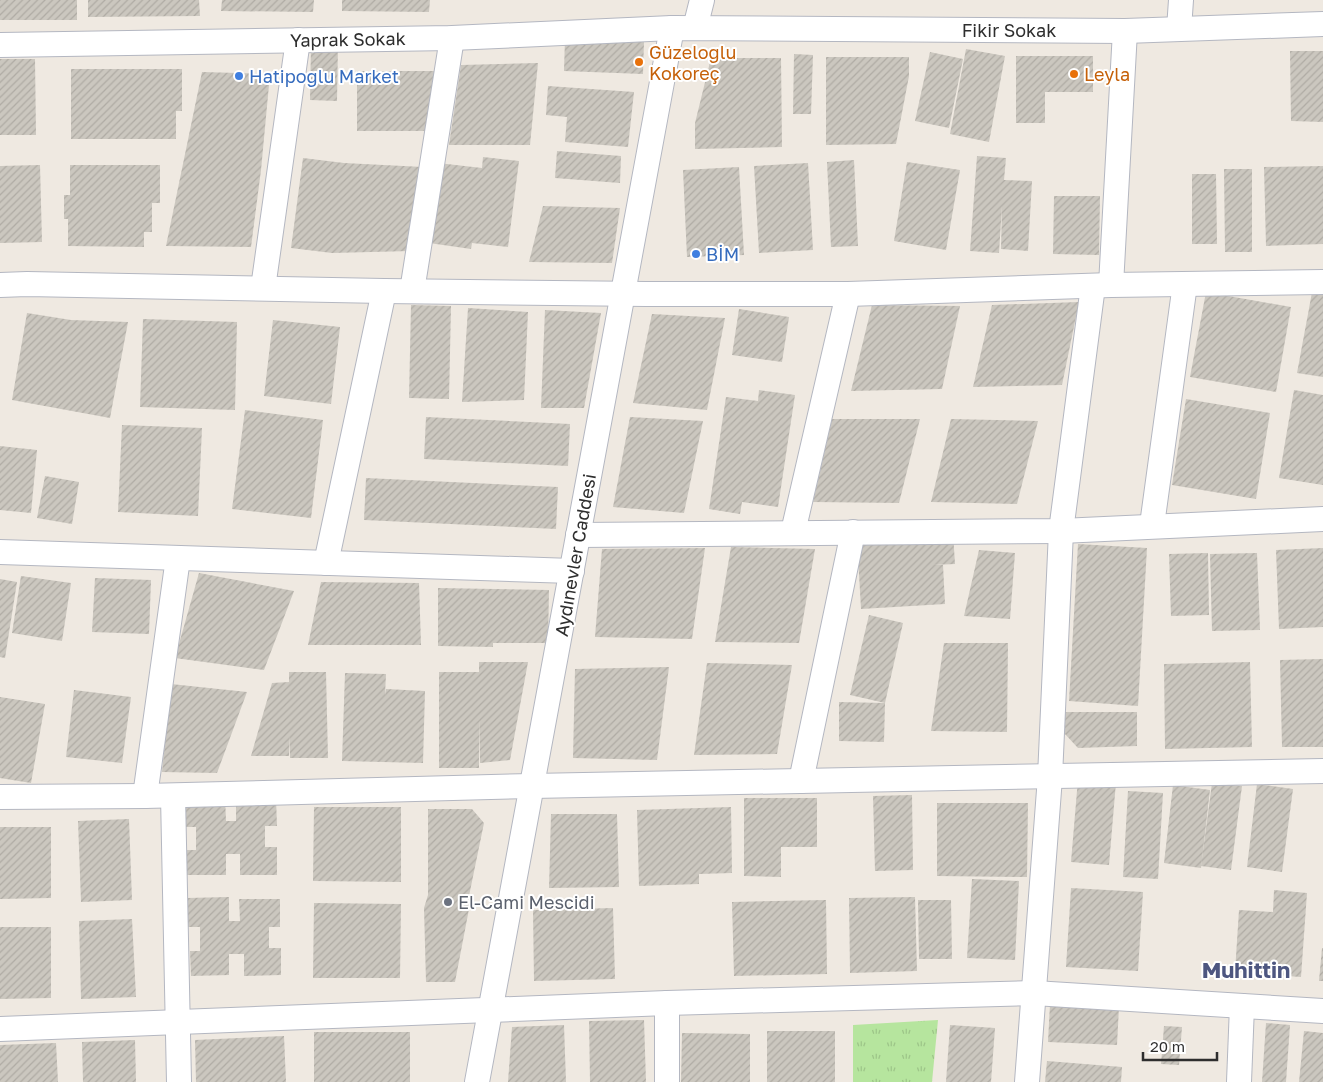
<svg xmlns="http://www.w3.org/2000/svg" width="1323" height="1082" viewBox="0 0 1323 1082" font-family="'Golos Text',sans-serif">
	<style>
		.grass { fill: url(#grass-tufts) }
		.building { fill: url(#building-hatch) }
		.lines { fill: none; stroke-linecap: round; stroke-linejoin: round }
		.minor-casing { stroke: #b4b7c1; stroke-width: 26 }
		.minor { stroke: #fff; stroke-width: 24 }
		.food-dot { fill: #e8710a; stroke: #fff; stroke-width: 2 }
		.shop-dot { fill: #3f7fe0; stroke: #fff; stroke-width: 2 }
		.worship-dot { fill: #6b7280; stroke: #fff; stroke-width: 2 }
		.labels { text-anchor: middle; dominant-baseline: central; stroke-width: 4; stroke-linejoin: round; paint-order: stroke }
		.street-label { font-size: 18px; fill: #2e2e2e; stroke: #fff }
		.food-label { font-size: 18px; fill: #c56008; stroke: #fff; text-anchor: start }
		.shop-label { font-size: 18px; fill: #366cbe; stroke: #fff; text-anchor: start }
		.worship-label { font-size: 18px; fill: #5b616d; stroke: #fff; text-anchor: start }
		.district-label { font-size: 22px; font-weight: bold; fill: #4d5680; stroke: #fff }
	</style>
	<defs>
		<pattern id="grass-tufts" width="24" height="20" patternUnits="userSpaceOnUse" patternTransform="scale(1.25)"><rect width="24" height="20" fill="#b6e59e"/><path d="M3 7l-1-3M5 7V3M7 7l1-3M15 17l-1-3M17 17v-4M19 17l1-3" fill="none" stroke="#9dc588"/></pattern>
		<pattern id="building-hatch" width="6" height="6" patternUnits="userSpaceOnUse" patternTransform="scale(1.25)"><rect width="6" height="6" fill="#cbc7bf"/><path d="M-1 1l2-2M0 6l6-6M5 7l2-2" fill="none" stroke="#afaba4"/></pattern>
	</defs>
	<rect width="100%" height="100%" fill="#efe9e1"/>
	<path class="grass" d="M938,1020L932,1082H853V1025Z"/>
	<g class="building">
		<rect x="0" y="0" width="77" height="20"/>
		<path d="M88,0H199L200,16L88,17Z"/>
		<path d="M222,0H314L313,12L221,11Z"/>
		<path d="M342,0H430L429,12L342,11Z"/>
		<path d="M565,38L644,41L643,74L564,71Z"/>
		<path d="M311,44H338L337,101L310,100Z"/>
		<path d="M966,49L1005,56L989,142L950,134Z"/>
		<path d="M1290,51H1323V122L1291,121Z"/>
		<path d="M930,52L963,59L949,128L915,121Z"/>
		<path d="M794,54L813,55L811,114H793Z"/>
		<path d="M1016,56H1093V92H1045V123H1016Z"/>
		<path d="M826,57H909V76L896,144L826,145Z"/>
		<path d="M711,58H781L782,147L695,149V123Z"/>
		<path d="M0,59H35L36,135H0Z"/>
		<path d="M538,63L530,145H449L461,65Z"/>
		<path d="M71,69H182V111H176V139H71Z"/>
		<rect x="357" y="71" width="77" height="60"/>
		<path d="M202,72L270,74L261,170L251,247L166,246Z"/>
		<path d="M548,86L634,92L628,147L565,142L567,117L546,115Z"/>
		<path d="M557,151L621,156L620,183L555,178Z"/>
		<path d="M977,156L1006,158L1004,180L1032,181L1028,251L1001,249L1002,206L999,253L970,251Z"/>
		<path d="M483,157L519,161L508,247L472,243L471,249L429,243L438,163L482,168Z"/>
		<path d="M303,158L344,163L423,167L411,251L332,253L291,248Z"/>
		<path d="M854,160L858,246L831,247L827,162Z"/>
		<path d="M907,162L960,170L946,250L894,241Z"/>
		<path d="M808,163L813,250L759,253L754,166Z"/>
		<path d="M40,165L42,242L0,243V166Z"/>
		<path d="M70,165H160V203H152V232H144V247L68,246V219H64V195H70Z"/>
		<path d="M1323,166V244L1266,246L1264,167Z"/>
		<path d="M739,167L744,255L687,257L683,170Z"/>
		<path d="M1224,169H1252V252H1225Z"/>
		<path d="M1192,174H1216L1217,244H1192Z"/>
		<path d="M1054,196H1100L1099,255L1053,254Z"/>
		<path d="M543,206L620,208L612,263L529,262Z"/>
		<path d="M1313,287L1323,289V377L1297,373Z"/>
		<path d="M1206,292L1291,307L1276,392L1190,377Z"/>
		<path d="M1079,302L1062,385L973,387L992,305Z"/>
		<path d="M411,305L451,306L449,399L409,398Z"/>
		<path d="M872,305L960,306L942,389L851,391Z"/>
		<path d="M468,308L528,312L524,400L462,402Z"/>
		<path d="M739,309L789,317L782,362L732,355Z"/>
		<path d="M545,310L601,313L584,408H541Z"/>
		<path d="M27,313L71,320L128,322L110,418L12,400Z"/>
		<path d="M652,314L725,318L707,410L633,403Z"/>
		<path d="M143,319L237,322L235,410L140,407Z"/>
		<path d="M273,320L340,327L331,404L264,396Z"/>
		<path d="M759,390L795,395L778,507L742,502L740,514L709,509L726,397L758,401Z"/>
		<path d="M1294,390L1323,395V485L1279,478Z"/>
		<path d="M1186,399L1270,413L1256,499L1172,485Z"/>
		<path d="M245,410L323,420L311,518L232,509Z"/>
		<path d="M426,417L570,424L568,466L424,459Z"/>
		<path d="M630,417L703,421L684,513L613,507Z"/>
		<path d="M832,419H920L899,503L813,502Z"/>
		<path d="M951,419L1038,421L1017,504L931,502Z"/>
		<path d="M122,425L202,428L198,516L118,512Z"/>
		<path d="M0,446L37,450L31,513L0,510Z"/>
		<path d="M45,476L79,482L72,524L37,518Z"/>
		<path d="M366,478L558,487L556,529L364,520Z"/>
		<path d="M953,533L955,564L933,565H943L945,604L861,609L857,539Z"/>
		<path d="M1078,544L1147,548L1138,706L1069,701Z"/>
		<path d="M731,547L815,549L799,643L715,642Z"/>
		<path d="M705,548L692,639L595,637L602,549Z"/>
		<path d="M1323,548V627L1279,629L1276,550Z"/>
		<path d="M979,550L1015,553L1010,619L964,616Z"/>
		<path d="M1208,553L1209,615L1171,616L1169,554Z"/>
		<path d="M1257,553L1260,630L1212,631L1210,554Z"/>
		<path d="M199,573L294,591L264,670L175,658Z"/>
		<path d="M21,576L71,583L62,641L12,633Z"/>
		<path d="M95,578L151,580L149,634L92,632Z"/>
		<path d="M0,579L17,582L5,658L0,657Z"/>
		<path d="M321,582L419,583L421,645H308Z"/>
		<path d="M438,588L549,590L548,643H493V647L438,646Z"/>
		<path d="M869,615L903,623L885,703L850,695Z"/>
		<path d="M944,643H1008L1007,732L931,731Z"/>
		<path d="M1323,659V747H1282L1280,660Z"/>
		<path d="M479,662H528L510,760L480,763L479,718V768H439V672H479Z"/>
		<path d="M1250,662L1252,747L1165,749L1164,664Z"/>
		<path d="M707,663L792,665L777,754L694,755Z"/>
		<path d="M669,667L657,760L573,758L575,669Z"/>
		<path d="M289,672H326L328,758H290V736L289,756H251L272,683L289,682Z"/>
		<path d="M345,673L386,674L385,695L386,689L425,691L423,763L342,761Z"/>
		<path d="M171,684L247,692L217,773L162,772Z"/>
		<path d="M74,690L131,697L122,763L66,757Z"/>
		<path d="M0,697L45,704L31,783L0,778Z"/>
		<path d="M839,702L885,703L884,742L839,741Z"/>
		<path d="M1065,712H1137V746L1078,748L1064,733Z"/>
		<path d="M1078,779L1116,782L1109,865L1071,862Z"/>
		<path d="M1212,783L1242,786L1231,870L1201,866Z"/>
		<path d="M1257,784L1293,789L1282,872L1247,867Z"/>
		<path d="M1173,785L1210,790L1201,868L1164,863Z"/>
		<path d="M1128,791L1163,793L1158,879L1123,877Z"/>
		<path d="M912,795L913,870L875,871L873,796Z"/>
		<path d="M184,797H225L226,821H236V798H276L277,826H265V847H277V875H240V854H226V875H187L186,850H196V827H184Z"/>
		<path d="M744,798H817V847H781V877L744,876Z"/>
		<path d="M937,803H1028L1027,877L937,876Z"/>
		<path d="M314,807H401V882L313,881Z"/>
		<path d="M731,807L732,873L699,874V884L639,886L637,810Z"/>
		<path d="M428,809H472L484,823L469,896V909L455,982H426L424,908L428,895Z"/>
		<path d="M551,814H617L619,887L549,888Z"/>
		<path d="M129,819L132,900L81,902L78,821Z"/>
		<path d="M0,827H51V898L0,899Z"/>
		<path d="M972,879L1019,881L1015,960L967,958Z"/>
		<path d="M1071,888L1143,892L1138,971L1066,967Z"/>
		<path d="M1274,890L1307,893L1301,977L1235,972L1239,910L1273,912Z"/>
		<path d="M229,897V921H240L239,899H280V927H269V948H281V975L244,976V954H229V975L191,976L190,951H200V927H188L187,898Z"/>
		<path d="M915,897L917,971L850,973L849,898Z"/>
		<path d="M826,900L827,974L734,976L732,902Z"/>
		<path d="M918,900H951L952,959H919Z"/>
		<path d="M314,903L401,904L400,978H313Z"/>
		<path d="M613,908L615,979L534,981L533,910Z"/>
		<path d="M132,919L136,997L81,999L79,921Z"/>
		<path d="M0,927H51V998L0,999Z"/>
		<path d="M1322,948H1323V981H1319Z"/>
		<path d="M1050,1004L1119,1007L1117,1045L1048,1042Z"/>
		<path d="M644,1020L646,1082H590L589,1021Z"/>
		<path d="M1266,1023L1290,1025L1286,1082H1262Z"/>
		<path d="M564,1025L566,1082H508L512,1027Z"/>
		<path d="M950,1025L995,1028L991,1082H946Z"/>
		<path d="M1164,1026L1182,1027L1179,1065L1161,1064Z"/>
		<rect x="767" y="1031" width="68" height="51"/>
		<path d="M1304,1031L1323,1033V1082H1299Z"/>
		<rect x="314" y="1032" width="96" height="50"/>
		<path d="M682,1033L750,1034V1082H681Z"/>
		<path d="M284,1036L286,1082H196L195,1040Z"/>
		<path d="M135,1040L136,1082H83L82,1042Z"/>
		<path d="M56,1043L58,1082H0V1045Z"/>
		<path d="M1047,1061L1122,1067L1121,1082H1045Z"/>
	</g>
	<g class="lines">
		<defs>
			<g id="minor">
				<path d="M695,28L702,0"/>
				<path d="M1179,29L1181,0"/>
				<path d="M0,45L452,38L672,28L1125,31L1323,24"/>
				<path d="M0,285L27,284L384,291L646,294H848L1111,285L1323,282"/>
				<path d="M1111,285L1125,31"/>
				<path d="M263,288L298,40"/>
				<path d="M412,291L452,38"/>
				<path d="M1152,525L1185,284"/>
				<path d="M793,532L848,294"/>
				<path d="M578,535L1061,531L1323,519"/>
				<path d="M0,552L572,571"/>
				<path d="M326,563L384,291"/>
				<path d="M801,781L853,532"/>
				<path d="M145,796L178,558"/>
				<path d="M173,796L179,1082"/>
				<path d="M0,797L145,796L532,786L1323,771"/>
				<path d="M667,1003V1082"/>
				<path d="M0,1029L667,1003L1034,993L1323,1011"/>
				<path d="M477,1082L672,28"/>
				<path d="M1027,1082L1050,777L1061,531L1093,286"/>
				<path d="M1239,1082L1242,1006"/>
			</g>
		</defs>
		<use href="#minor" class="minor-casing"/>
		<use href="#minor" class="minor"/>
	</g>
	<g class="food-dot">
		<circle cx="639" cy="62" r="5"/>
		<circle cx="1074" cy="74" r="5"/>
	</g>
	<g class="shop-dot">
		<circle cx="239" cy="76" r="5"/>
		<circle cx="696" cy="254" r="5"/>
	</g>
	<circle class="worship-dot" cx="448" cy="902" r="5"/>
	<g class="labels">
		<g class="street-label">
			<text x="1009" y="30">Fikir Sokak</text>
			<text transform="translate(348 39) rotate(-1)">Yaprak Sokak</text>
			<text transform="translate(575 555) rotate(-80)">Aydınevler Caddesi</text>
		</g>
		<g class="food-label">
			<text x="649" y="52">Güzeloğlu<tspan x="649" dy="21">Kokoreç</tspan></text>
			<text x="1084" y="74">Leyla</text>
		</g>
		<g class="shop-label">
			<text x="249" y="76">Hatipoğlu Market</text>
			<text x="706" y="254">BİM</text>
		</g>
		<g class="worship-label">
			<text x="458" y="902">El-Cami Mescidi</text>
		</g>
		<g class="district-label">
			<text x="1246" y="969">Muhittin</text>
		</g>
	</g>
	<path d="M1143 1052v8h74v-8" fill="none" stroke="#2e2e2e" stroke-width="2.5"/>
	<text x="1150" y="1052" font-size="15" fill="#2e2e2e" stroke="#ffffff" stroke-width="4" paint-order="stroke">20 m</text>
</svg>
